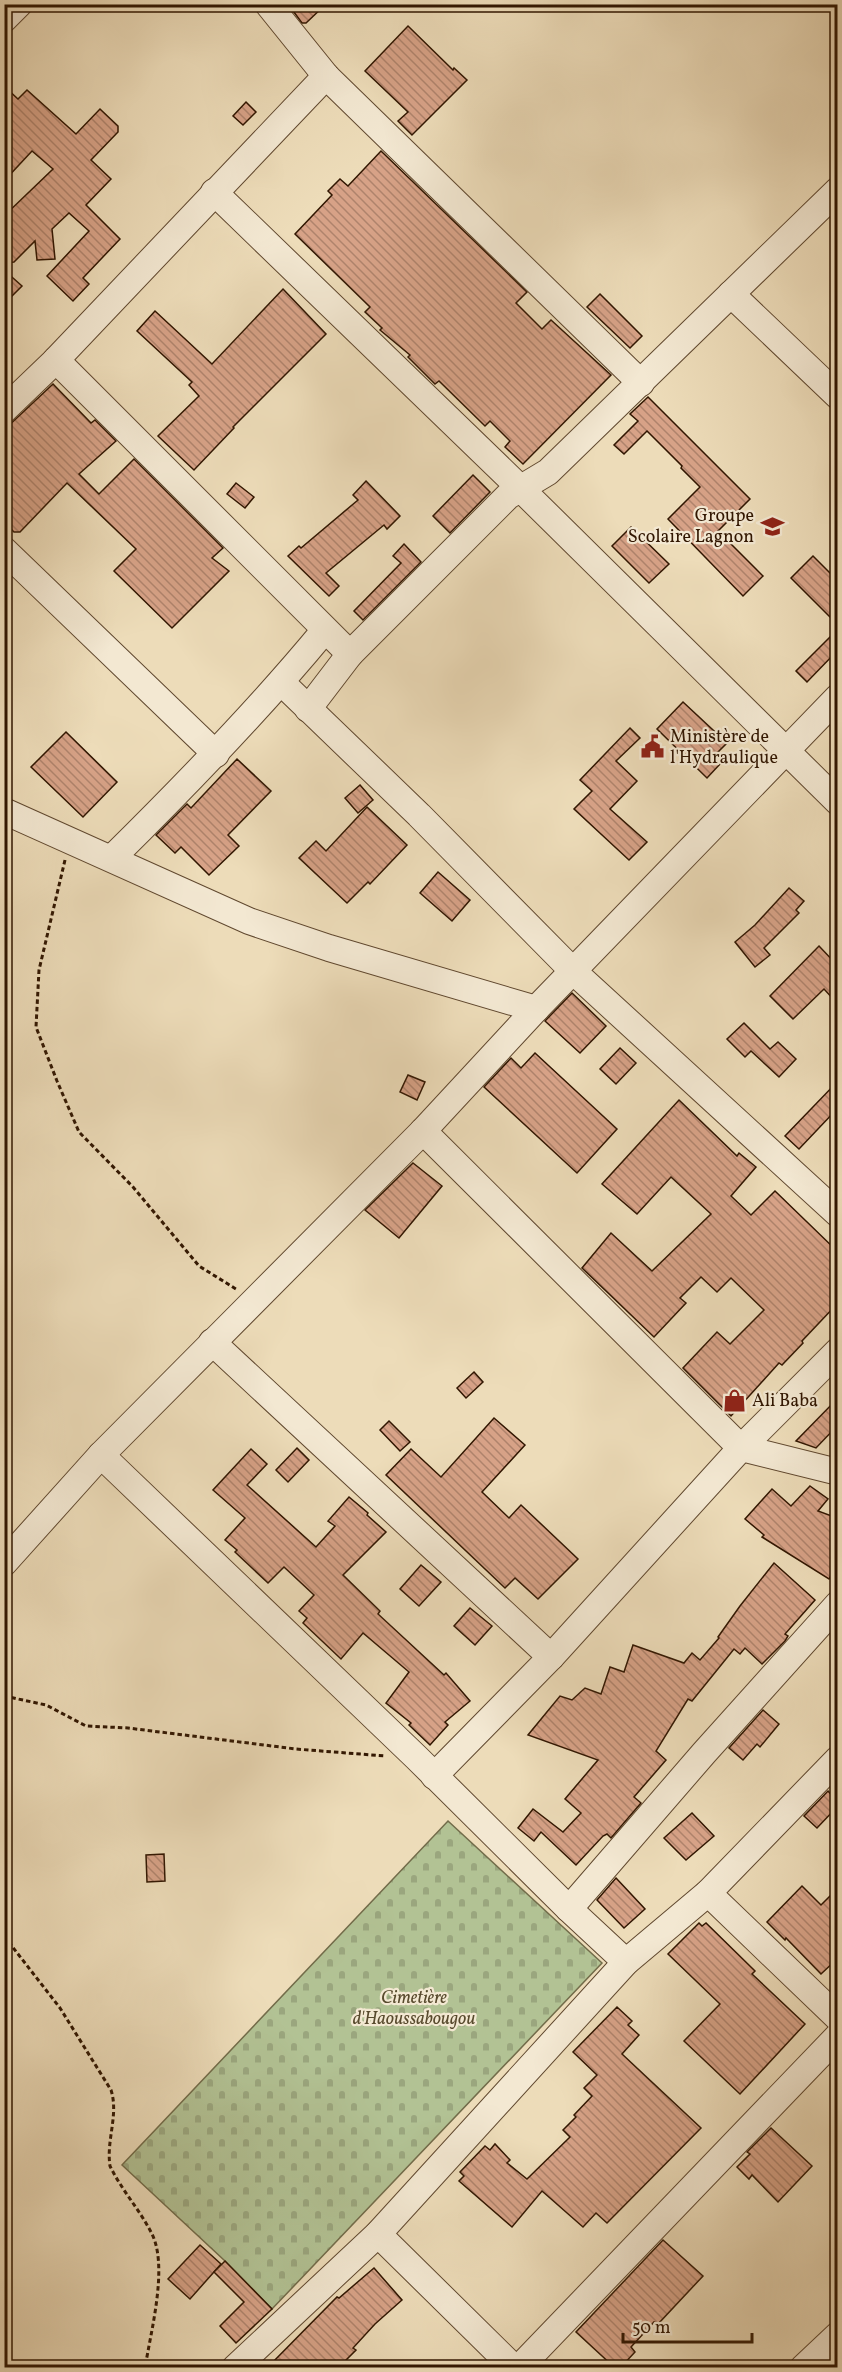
<svg xmlns="http://www.w3.org/2000/svg" width="842" height="2372" viewBox="0 0 842 2372" font-family="Vollkorn,serif">
	<style>
		.cemetery { fill: url(#cemetery-stones); stroke: #726c4a; stroke-width: 1.5 }
		.building { fill: url(#building-back-hatch); stroke: #311601; stroke-width: 1.5 }
		.lines { fill: none; stroke-linecap: round; stroke-linejoin: round }
		.minor-casing { stroke: #60482f; stroke-width: 28 }
		.path { stroke: #311601; stroke-width: 3; stroke-dasharray: 4.5 3; stroke-linecap: butt }
		.minor { stroke: #f3e8d2; stroke-width: 26 }
		.labels { text-anchor: middle; dominant-baseline: central; stroke-width: 4.5; stroke-linejoin: round; paint-order: stroke }
		.poi-label { font-size: 18px; fill: #311601; stroke: #f3e8d2; text-anchor: start }
		.park-label { font-size: 18px; font-style: italic; fill: #584a2d; stroke: #f3e8d2 }
	</style>
	<defs>
		<pattern id="cemetery-stones" width="16" height="16" patternUnits="userSpaceOnUse" patternTransform="scale(1.5)"><rect width="16" height="16" fill="#b2c294"/><path d="M2 7V4a2 2 0 0 1 4 0v3zM10 15v-3a2 2 0 0 1 4 0v3z" fill="#9aa67e"/></pattern>
		<pattern id="building-back-hatch" width="6" height="6" patternUnits="userSpaceOnUse" patternTransform="scale(1.5)"><rect width="6" height="6" fill="#d7a287"/><path d="M-1 5l2 2M0 0l6 6M5-1l2 2" fill="none" stroke="#af836c"/></pattern>
	</defs>
	<rect width="100%" height="100%" fill="#eddcb9"/>
	<filter id="stains"><feTurbulence type="fractalNoise" baseFrequency=".00333" numOctaves="4"/><feColorMatrix values="0 0 0 0 .2 0 0 0 0 .09 0 0 0 0 .02 0 0 0 .5 -.17"/></filter>
	<radialGradient id="worn" r=".72"><stop offset=".6" stop-color="#630" stop-opacity="0"/><stop offset="1" stop-color="#630" stop-opacity=".3"/></radialGradient>
	<path class="cemetery" d="M448,1821L602,1963L272,2309L225,2261L122,2165Z"/>
	<g class="building">
		<path d="M288,4H326L306,23H302Z"/>
		<path d="M408,26L453,70L454,68L467,80L412,135L398,121L408,112L365,71Z"/>
		<path d="M4,86L18,99L27,90L76,134L100,109L118,126V132L91,160L111,179L86,205L120,239L83,278L89,284L73,301L47,276L89,231L69,213L52,229L55,259L37,260L35,241L14,262L4,263V216L53,169L32,151L4,181Z"/>
		<path d="M246,102L256,112L243,125L233,116Z"/>
		<path d="M381,151L527,292L516,303L542,329L551,320L611,375L523,464L505,447L510,441L490,421L485,426L439,381L435,384L408,357L410,355L380,330L382,328L365,312L370,307L295,234L332,195L328,191L340,179L348,186Z"/>
		<path d="M4,270L22,286L4,304Z"/>
		<path d="M283,289L326,334L233,427L234,428L194,470L158,436L199,396L189,385L192,382L137,331L155,311L212,364Z"/>
		<path d="M600,294L642,336L630,348L587,307Z"/>
		<path d="M53,384L91,423L95,420L116,441L79,474L99,494L134,459L223,548L212,558L229,571L172,628L114,571L136,549L67,483L20,532H14L4,522V430Z"/>
		<path d="M648,397L750,499L718,531L763,576L743,596L668,519L700,487L681,468L682,466L647,431L624,454L614,445L638,421L630,414Z"/>
		<path d="M473,475L490,492L450,533L433,516Z"/>
		<path d="M366,481L400,516L387,529L384,525L326,573L339,586L329,596L288,556L299,546L301,548L358,500L353,495Z"/>
		<path d="M236,483L254,497L245,508L227,494Z"/>
		<path d="M631,527L669,564L649,583L612,546Z"/>
		<path d="M404,544L421,562L363,620L354,611L401,563L393,556Z"/>
		<path d="M813,556L837,580V624L791,578Z"/>
		<path d="M837,630V651L807,682L796,671Z"/>
		<path d="M683,702L727,743L713,757L720,764L707,778L657,729Z"/>
		<path d="M630,728L640,738L616,761L637,781L610,809L647,842L629,860L574,809L592,791L580,780Z"/>
		<path d="M66,732L117,782L83,817L31,767Z"/>
		<path d="M237,759L271,791L228,835L239,846L209,875L181,847L175,853L156,835L187,804L191,808Z"/>
		<path d="M360,785L373,800L358,813L345,798Z"/>
		<path d="M367,807L407,845L370,884L368,882L347,903L299,858L316,841L326,851Z"/>
		<path d="M438,872L470,900L452,921L420,893Z"/>
		<path d="M789,888L804,901L796,910L799,913L764,948L770,955L755,967L735,942L755,925Z"/>
		<path d="M819,946L837,965V1003L824,989L793,1019L770,996Z"/>
		<path d="M572,993L606,1026L580,1053L545,1021Z"/>
		<path d="M744,1023L770,1049L778,1042L796,1059L779,1077L751,1051L745,1057L727,1039Z"/>
		<path d="M620,1048L636,1063L616,1084L600,1069Z"/>
		<path d="M535,1053L617,1129L577,1173L484,1087L511,1058L521,1068Z"/>
		<path d="M408,1075L425,1082L417,1100L400,1092Z"/>
		<path d="M837,1082V1109L799,1149L785,1136Z"/>
		<path d="M679,1100L737,1156L739,1153L756,1167L731,1196L751,1215L775,1191L837,1251V1304L802,1341L803,1343L782,1365L779,1363L731,1416L683,1368L717,1332L730,1344L764,1310L731,1278L717,1292L701,1277L680,1298L686,1303L654,1337L582,1268L611,1233L652,1271L711,1214L671,1177L637,1214L602,1184Z"/>
		<path d="M413,1163L442,1186L399,1238L365,1210Z"/>
		<path d="M474,1372L483,1382L466,1398L457,1388Z"/>
		<path d="M837,1399V1426L816,1448L796,1441Z"/>
		<path d="M494,1418L525,1445L482,1492L509,1518L521,1505L578,1559L538,1599L515,1578L505,1588L386,1475L411,1449L441,1477Z"/>
		<path d="M389,1421L410,1442L400,1451L380,1430Z"/>
		<path d="M297,1448L309,1460L288,1482L276,1470Z"/>
		<path d="M251,1449L267,1464L247,1485L316,1547L335,1526L328,1521L349,1497L368,1513L367,1515L386,1532L343,1575L380,1611L378,1614L444,1675L446,1673L470,1701L445,1722L448,1725L430,1745L409,1725L411,1723L386,1703L409,1672L363,1633L341,1659L303,1623L307,1618L299,1611L314,1595L284,1567L268,1583L235,1552L237,1550L225,1540L245,1518L213,1490Z"/>
		<path d="M810,1486L828,1499L818,1511L837,1518V1565L829,1579L762,1537L764,1535L745,1519L772,1489L791,1506Z"/>
		<path d="M774,1563L815,1600L785,1634L788,1636L785,1641L762,1664L745,1648L740,1654L734,1649L692,1701L688,1699L656,1751L666,1760L634,1797L641,1803L611,1838L607,1834L603,1836L576,1865L541,1832L534,1841L518,1828L533,1809L563,1832L581,1813L565,1799L598,1760L528,1735L560,1696L572,1700L585,1688L601,1694L610,1667L624,1672L633,1645L684,1663L692,1653L700,1660L719,1638L718,1637L740,1606Z"/>
		<path d="M421,1565L441,1582L419,1606L400,1589Z"/>
		<path d="M470,1608L492,1626L475,1645L454,1626Z"/>
		<path d="M763,1710L779,1724L760,1747L757,1744L743,1760L729,1748Z"/>
		<path d="M828,1791L837,1801V1807L817,1828L804,1816Z"/>
		<path d="M692,1813L714,1836L686,1860L664,1838Z"/>
		<path d="M164,1854L165,1881L147,1882L146,1855Z"/>
		<path d="M616,1878L645,1909L624,1928L597,1900Z"/>
		<path d="M802,1886L821,1905L837,1889V1959L821,1974L786,1938L785,1940L767,1922Z"/>
		<path d="M699,1923L702,1926L706,1923L755,1971L752,1974L805,2024L740,2094L684,2041L720,2004L668,1954Z"/>
		<path d="M617,2007L632,2021L628,2025L639,2035L622,2054L701,2128L607,2223L596,2213L583,2227L542,2191L512,2227L459,2181L464,2176L460,2172L485,2146L490,2150L495,2144L510,2160L507,2163L527,2179L570,2137L563,2130L576,2117L574,2115L592,2096L584,2088L597,2075L573,2052Z"/>
		<path d="M771,2128L812,2166L778,2202L752,2175L749,2179L737,2167L750,2154L747,2152Z"/>
		<path d="M663,2240L703,2276L658,2324L654,2322L631,2347L635,2352L621,2367H614L576,2332Z"/>
		<path d="M200,2245L221,2264L190,2299L168,2279Z"/>
		<path d="M225,2261L272,2309L236,2343L220,2326L244,2302L214,2272Z"/>
		<path d="M374,2268L402,2300L375,2324L353,2348L356,2350L339,2367H268L337,2297L339,2298Z"/>
	</g>
	<g class="lines">
		<defs>
			<g id="minor">
				<path d="M268,4L326,76L641,383"/>
				<path d="M4,19L19,4"/>
				<path d="M214,192L519,487L838,802"/>
				<path d="M731,294L838,396"/>
				<path d="M56,360L350,654"/>
				<path d="M4,410L56,360L326,76"/>
				<path d="M4,550L216,754"/>
				<path d="M281,682L419,815L574,972L838,1214"/>
				<path d="M308,709L350,654L508,496L548,472L838,190"/>
				<path d="M4,811L249,921L329,948L536,1009"/>
				<path d="M112,858C186,785 258,711 324,631"/>
				<path d="M423,1131L741,1448L838,1472"/>
				<path d="M212,1342L551,1657"/>
				<path d="M101,1455L417,1758L569,1909L626,1962"/>
				<path d="M4,1563L101,1455L423,1131L536,1009L838,697"/>
				<path d="M434,1776L551,1657L741,1448L838,1351"/>
				<path d="M708,1893L838,2018"/>
				<path d="M569,1909L704,1753L838,1604"/>
				<path d="M378,2234L514,2368"/>
				<path d="M235,2368L378,2234L626,1962L708,1893L838,1759"/>
				<path d="M519,2368L838,2036"/>
				<path d="M803,2368L838,2335"/>
			</g>
		</defs>
		<use href="#minor" class="minor-casing"/>
		<g class="path">
			<path d="M65,860L39,970L36,1027L57,1081L79,1132L133,1187L199,1266L236,1289"/>
			<path d="M4,1696L46,1705L86,1726L128,1728L296,1749L385,1756"/>
			<path d="M4,1936L60,2008L111,2090C119,2115 106,2140 110,2166C121,2189 139,2209 151,2232C169,2265 151,2330 145,2368"/>
		</g>
		<use href="#minor" class="minor"/>
	</g>
	<defs>
		<symbol id="school-bare" viewBox="-9 -9 18 18"><path d="M0-5L7-2L0 1L-7-2ZM-4 1L0 2.5L4 1V4Q0 6-4 4Z" fill="#8f2418" stroke="#f3e8d2" stroke-width="2.5" paint-order="stroke"/></symbol>
		<symbol id="civic-bare" viewBox="-9 -9 18 18"><path d="M-.6-6.5H3V-4.5H.6V-3L4-1V1h2V6H-6V1h2V-1L-.6-3ZM-1.2 2.5V6h2.4V2.5Z" fill="#8f2418" stroke="#f3e8d2" stroke-width="2.5" paint-order="stroke"/></symbol>
		<symbol id="shop-bare" viewBox="-9 -9 18 18"><path d="M-5-2.5h2.3a2.7 3.5 0 0 1 5.4 0H5L5.5 6h-11ZM-1.5-2.5h3a1.5 2.3 0 0 0-3 0Z" fill="#8f2418" stroke="#f3e8d2" stroke-width="2.5" paint-order="stroke"/></symbol>
	</defs>
	<g fill-rule="evenodd">
		<use href="#school-bare" x="756" y="510" width="33" height="33"/>
		<use href="#civic-bare" x="636" y="730" width="33" height="33"/>
		<use href="#shop-bare" x="718" y="1384" width="33" height="33"/>
	</g>
	<g class="labels">
		<g class="poi-label">
			<text x="754" y="516" text-anchor="end">Groupe<tspan x="754" dy="21">Scolaire Lagnon</tspan></text>
			<text x="670" y="737">Ministère de<tspan x="670" dy="21">l'Hydraulique</tspan></text>
			<text x="752" y="1401">Ali Baba</text>
		</g>
		<g class="park-label">
			<text x="414" y="1998">Cimetière<tspan x="414" dy="21">d'Haoussabougou</tspan></text>
		</g>
	</g>
	<rect width="842" height="2372" fill="none" stroke="#eddcb9" stroke-width="24"/>
	<rect x="6" y="6" width="830" height="2360" fill="none" stroke="#311601" stroke-width="3"/>
	<rect x="12" y="12" width="818" height="2348" fill="none" stroke="#311601" stroke-width="1.5"/>
	<path d="M623 2333v9h129v-9" fill="none" stroke="#311601" stroke-width="3"/>
	<text x="632" y="2333" font-size="18" fill="#311601" stroke="#f3e8d2" stroke-width="4.5" paint-order="stroke">50 m</text>
	<rect width="100%" height="100%" filter="url(#stains)"/>
	<rect width="100%" height="100%" fill="url(#worn)"/>
</svg>
